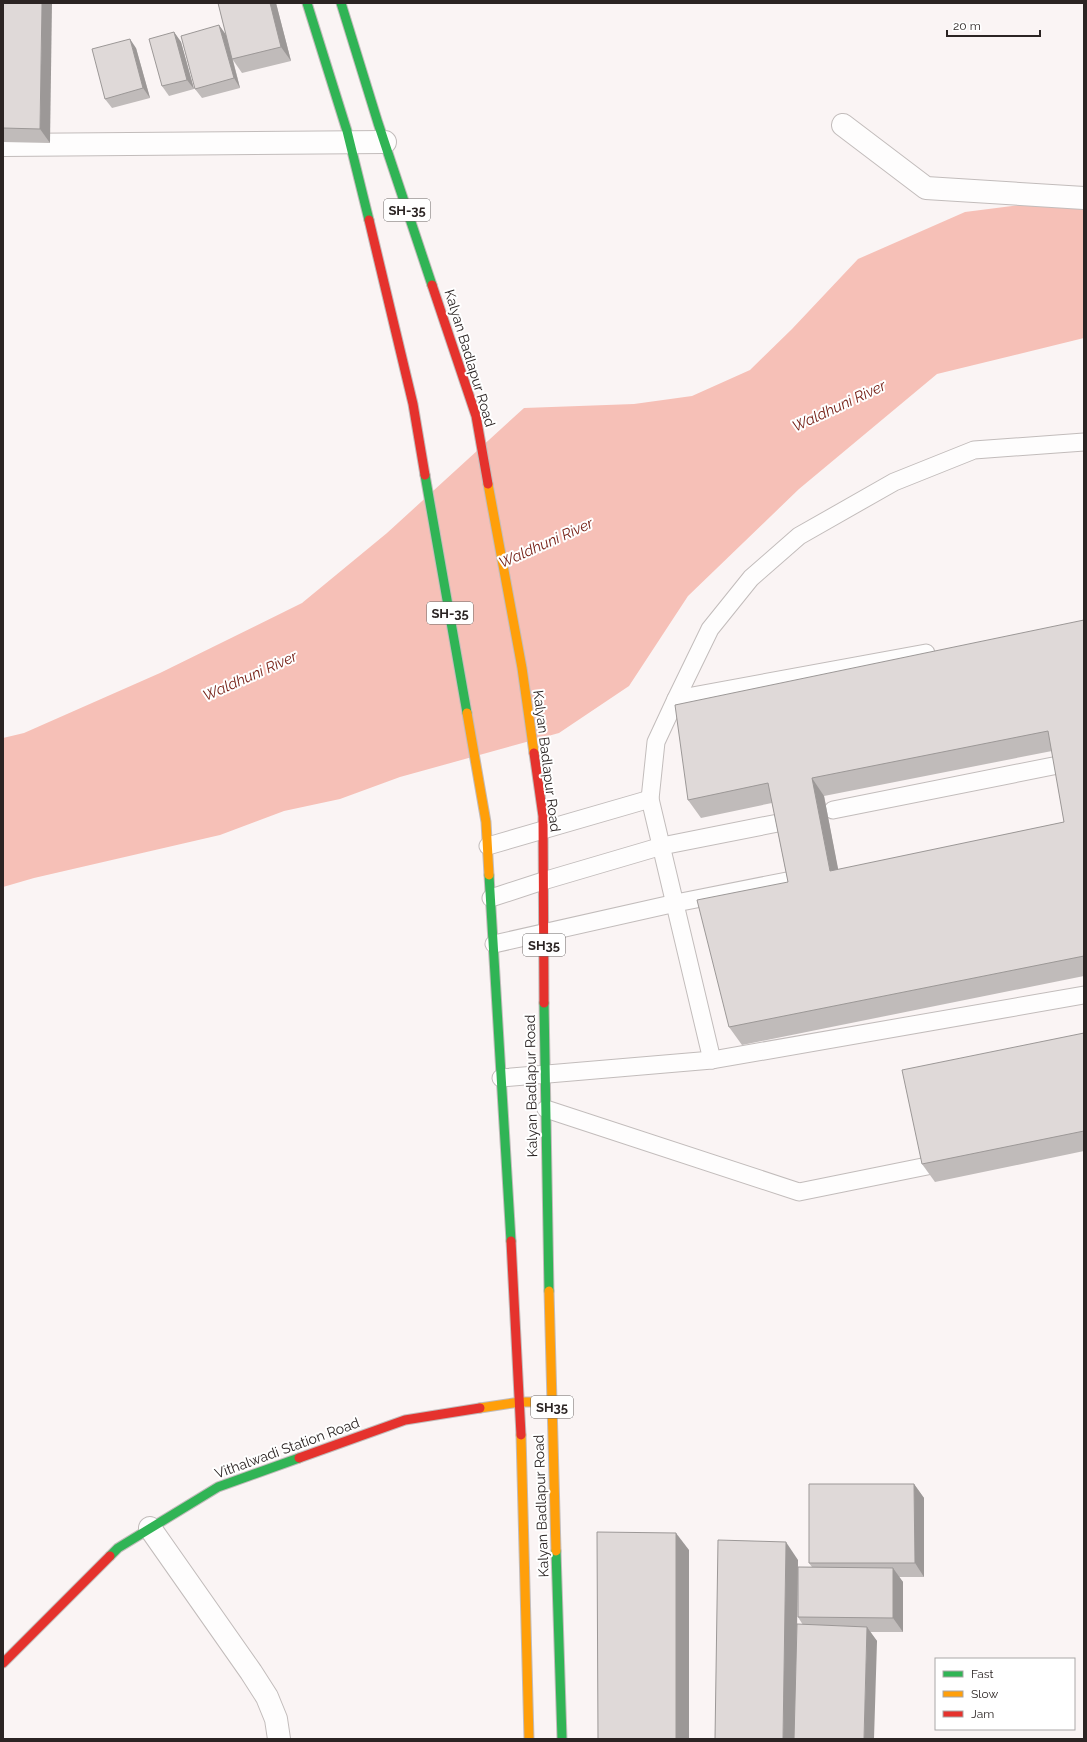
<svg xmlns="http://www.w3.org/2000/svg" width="1087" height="1742" viewBox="0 0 1087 1742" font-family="Raleway,sans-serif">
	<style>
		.water { fill: #f6c0b7 }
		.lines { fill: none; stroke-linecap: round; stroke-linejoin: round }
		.lane-casing { stroke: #c2bcbb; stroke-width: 19 }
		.street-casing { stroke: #c2bcbb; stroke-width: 24 }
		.fast-casing { stroke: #c2bcbb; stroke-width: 11 }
		.slow-casing { stroke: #c2bcbb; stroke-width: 11 }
		.jam-casing { stroke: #c2bcbb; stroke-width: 11 }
		.lane { stroke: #fefdfd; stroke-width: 17 }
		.street { stroke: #fefdfd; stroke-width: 22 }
		.fast { stroke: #30b455; stroke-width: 9 }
		.slow { stroke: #ff9f0a; stroke-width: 9 }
		.jam { stroke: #e5322d; stroke-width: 9 }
		.wall { fill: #c0bbba; fill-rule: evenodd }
		.shaded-wall { fill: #9c9897 }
		.building { fill: #dfd9d8; stroke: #9c9897; fill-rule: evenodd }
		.labels { text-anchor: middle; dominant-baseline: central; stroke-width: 4; stroke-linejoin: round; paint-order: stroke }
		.shield { fill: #fff; stroke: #6b6665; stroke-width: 1 }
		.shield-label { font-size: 13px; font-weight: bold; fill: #2b2423 }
		.street-label { font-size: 14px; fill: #2b2423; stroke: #fff }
		.water-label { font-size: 15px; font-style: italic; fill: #772218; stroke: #fff }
	</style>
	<rect width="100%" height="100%" fill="#faf4f4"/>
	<path class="water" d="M1081,197L1084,198V338L937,374L799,489L688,596L629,686L559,733L400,777L340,799L284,811L220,835L34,878L3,887V738L24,733L160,673L302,603L387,533L524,408L634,404L692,396L750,370L792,329L858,259L965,212Z"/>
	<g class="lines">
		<defs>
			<g id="lane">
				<path d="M676,699L926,653"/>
				<path d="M833,810L1058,765"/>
				<path d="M488,846L650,799"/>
				<path d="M491,898L543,881L662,846L778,823"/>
				<path d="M494,944L676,903L792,880"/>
				<path d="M712,1060L650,799L656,742L676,699L710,629L751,578L799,536L894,482L974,450L1084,442"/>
				<path d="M501,1078L712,1060L1084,995"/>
				<path d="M546,1109L799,1192L947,1162"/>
			</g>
			<g id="street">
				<path d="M843,125L926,188L1084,198"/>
				<path d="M3,145L385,142"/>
				<path d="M150,1528L251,1672L267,1697L276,1719L279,1739"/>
			</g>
			<g id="fast">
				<path d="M307,3L347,131L369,220"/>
				<path d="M341,3L378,123L432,285"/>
				<path d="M425,475L467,713"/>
				<path d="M489,875L511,1241"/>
				<path d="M544,1003L549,1291"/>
				<path d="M556,1551L562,1739"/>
				<path d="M110,1556L118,1548L218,1487L299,1458"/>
			</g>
			<g id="slow">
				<path d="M488,484L522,668L534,753"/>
				<path d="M467,713L486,822L489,875"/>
				<path d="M549,1291L556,1551"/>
				<path d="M480,1408L520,1402H552"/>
				<path d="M521,1435L529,1739"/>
			</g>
			<g id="jam">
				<path d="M369,220L413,404L425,475"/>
				<path d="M432,285L476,416L488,484"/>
				<path d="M534,753L543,816L544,1003"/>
				<path d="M511,1241L521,1435"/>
				<path d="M299,1458L405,1420L480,1408"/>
				<path d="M3,1663L110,1556"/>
			</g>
		</defs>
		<use href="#lane" class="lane-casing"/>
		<use href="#street" class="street-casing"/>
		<use href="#fast" class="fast-casing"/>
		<use href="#slow" class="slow-casing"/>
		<use href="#jam" class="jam-casing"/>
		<use href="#lane" class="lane"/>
		<use href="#street" class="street"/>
		<use href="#fast" class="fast"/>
		<use href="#slow" class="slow"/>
		<use href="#jam" class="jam"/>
	</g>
	<g class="wall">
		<path d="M3,3L50,143L3,142Z"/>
		<path d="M218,3H276L291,61L242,73L233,60L240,88L202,98L195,89L219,25L226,35Z"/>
		<path d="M174,32L181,42L194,89L169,96L162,86Z"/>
		<path d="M136,48L150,98L112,108L105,99Z"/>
		<path d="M1084,620V976L742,1045L729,1027L788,882L772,803L701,818L688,800ZM1052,751L1064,822L838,870L824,796Z"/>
		<path d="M1084,1033V1151L935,1182L922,1164Z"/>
		<path d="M914,1484L924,1498V1577H899L903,1582V1632H870L877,1641L715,1739L798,1560V1567H812L809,1563ZM798,1572V1617L803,1625L797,1639Z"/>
	</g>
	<g class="shaded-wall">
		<path d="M42,3H52L50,143L40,129Z"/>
		<path d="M270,3H276L291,61L281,47Z"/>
		<path d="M219,25L226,35L240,88L234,78Z"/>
		<path d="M174,32L181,42L194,89L187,80Z"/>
		<path d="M130,39L136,48L150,98L143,88Z"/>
		<path d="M812,778L824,796L842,889L830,871Z"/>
		<path d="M914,1484L924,1498V1577L915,1563Z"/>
		<path d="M676,1533L689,1550V1739H676Z"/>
		<path d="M786,1542L798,1560L795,1739H783Z"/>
		<path d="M893,1568L903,1582V1632L893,1618Z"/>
		<path d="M867,1627L877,1641L874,1739H864Z"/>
	</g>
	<g class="building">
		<path d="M3,3H42L40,129L3,128Z"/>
		<path d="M218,3H270L281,47L232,59Z"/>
		<path d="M219,25L234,78L195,89L181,36Z"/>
		<path d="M174,32L187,80L162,86L149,39Z"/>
		<path d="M130,39L143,88L105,99L92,49Z"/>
		<path d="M1084,620V956L729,1027L697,900L788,882L768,783L688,800L675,705ZM1048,731L1064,822L830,871L812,778Z"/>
		<path d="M1084,1033V1131L922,1164L902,1070Z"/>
		<path d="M809,1484H914L915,1563H809Z"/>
		<path d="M597,1532L676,1533V1739H598Z"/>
		<path d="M718,1540L786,1542L783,1739H715Z"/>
		<path d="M798,1567L893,1568V1618L798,1617Z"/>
		<path d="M797,1624L867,1627L864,1739H794Z"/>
	</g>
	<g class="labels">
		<g class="shield">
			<rect x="384" y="199" width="46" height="22" rx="3"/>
			<rect x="427" y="602" width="46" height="22" rx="3"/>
			<rect x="523" y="934" width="42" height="22" rx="3"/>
			<rect x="531" y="1396" width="42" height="22" rx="3"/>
		</g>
		<g class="shield-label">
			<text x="407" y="210">SH-35</text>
			<text x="450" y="613">SH-35</text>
			<text x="544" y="945">SH35</text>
			<text x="552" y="1407">SH35</text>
		</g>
		<g class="street-label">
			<text transform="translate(470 358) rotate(73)">Kalyan Badlapur Road</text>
			<text transform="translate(547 761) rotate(83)">Kalyan Badlapur Road</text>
			<text transform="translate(531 1086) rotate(-91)">Kalyan Badlapur Road</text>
			<text transform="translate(287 1448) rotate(-20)">Vithalwadi Station Road</text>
			<text transform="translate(541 1506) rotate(-92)">Kalyan Badlapur Road</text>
		</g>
		<g class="water-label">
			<text transform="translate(839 406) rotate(-25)">Waldhuni River</text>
			<text transform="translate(546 543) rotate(-24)">Waldhuni River</text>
			<text transform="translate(250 676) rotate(-24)">Waldhuni River</text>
		</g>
	</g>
	<rect width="1087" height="1742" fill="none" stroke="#2b2423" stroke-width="8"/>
	<rect x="935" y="1658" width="140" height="72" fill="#ffffff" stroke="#aaa7a7"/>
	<rect x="943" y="1671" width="20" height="6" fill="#30b455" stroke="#aaa7a7"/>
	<text x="971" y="1678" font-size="12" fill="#2b2423">Fast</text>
	<rect x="943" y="1691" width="20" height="6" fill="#ff9f0a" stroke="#aaa7a7"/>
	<text x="971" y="1698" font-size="12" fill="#2b2423">Slow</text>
	<rect x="943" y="1711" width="20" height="6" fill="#e5322d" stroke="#aaa7a7"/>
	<text x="971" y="1718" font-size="12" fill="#2b2423">Jam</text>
	<path d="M947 30v6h93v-6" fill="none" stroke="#2b2423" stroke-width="2"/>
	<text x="953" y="30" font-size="12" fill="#2b2423" stroke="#ffffff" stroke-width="3" paint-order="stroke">20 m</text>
</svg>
